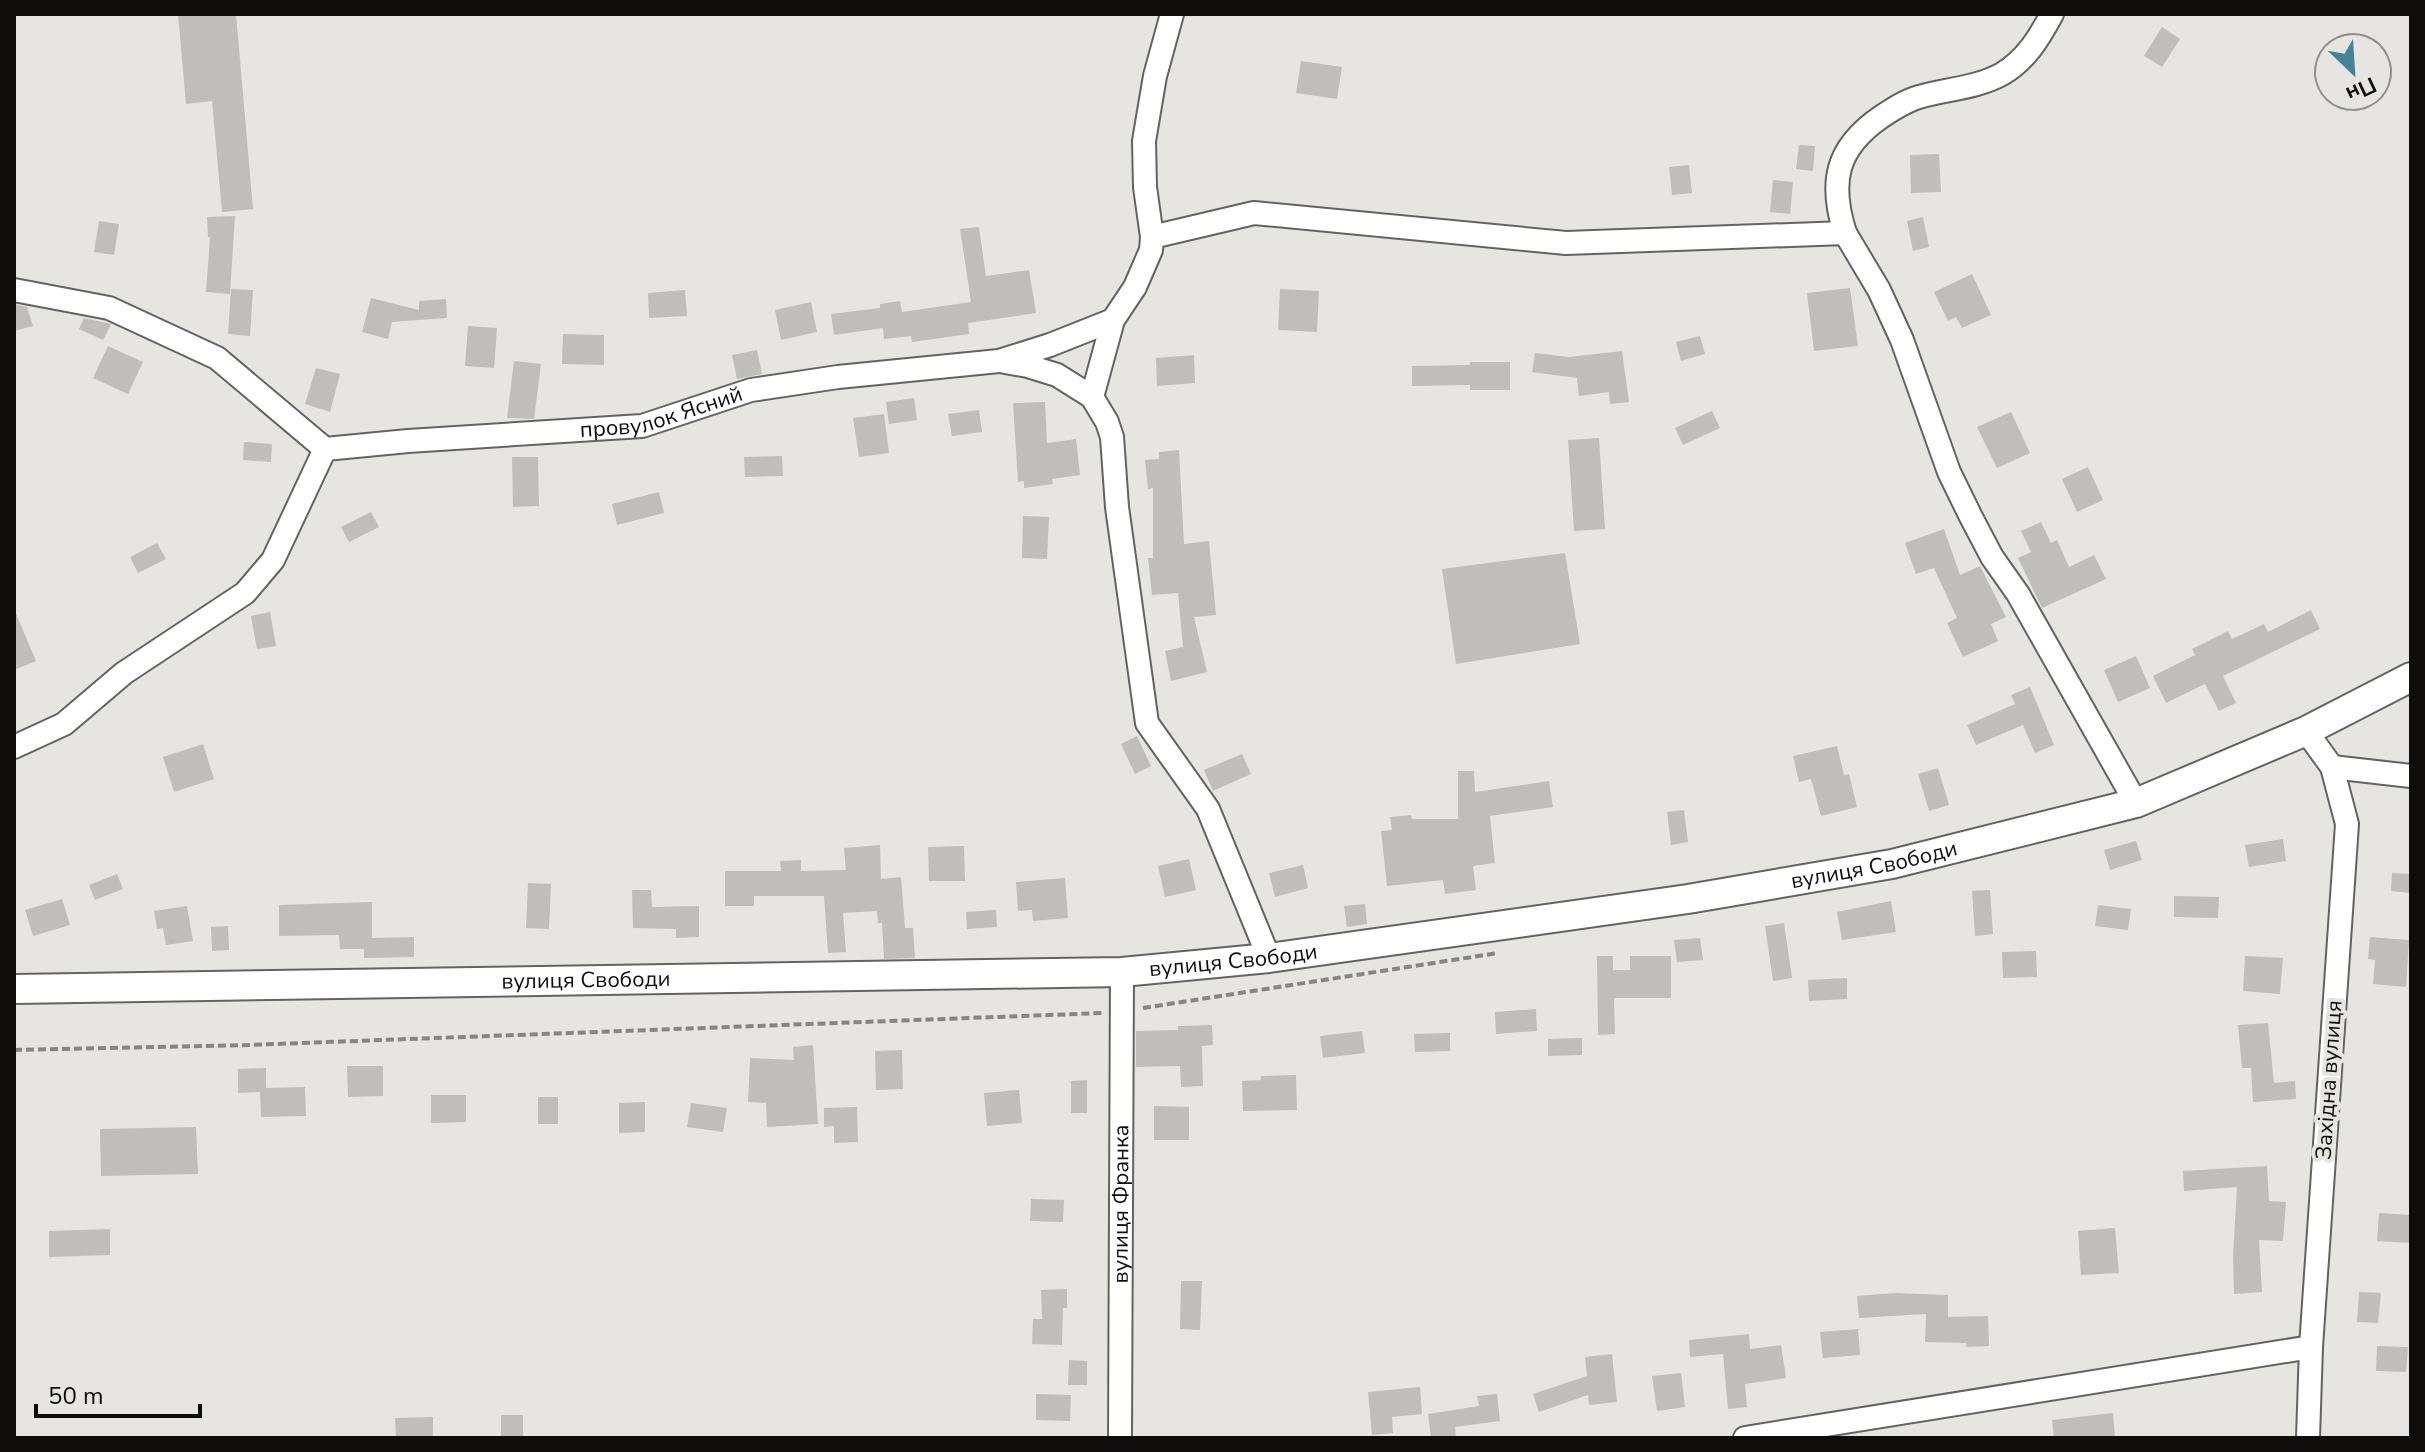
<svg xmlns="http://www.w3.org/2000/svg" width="2425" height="1452" viewBox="0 0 2425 1452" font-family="'Nunito Sans',sans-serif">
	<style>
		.building { fill: #c0bebb }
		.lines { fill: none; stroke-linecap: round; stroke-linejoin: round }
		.minor-casing { stroke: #656360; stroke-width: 26 }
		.tertiary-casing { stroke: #656360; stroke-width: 32 }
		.path { stroke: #878583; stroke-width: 4; stroke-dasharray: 8 4; stroke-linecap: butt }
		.minor { stroke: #fff; stroke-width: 22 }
		.tertiary { stroke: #fff; stroke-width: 28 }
		.labels { text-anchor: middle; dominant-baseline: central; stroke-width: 8; stroke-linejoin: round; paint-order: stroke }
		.street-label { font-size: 22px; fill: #0e0d0c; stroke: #e7e5e2 }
	</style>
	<rect width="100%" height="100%" fill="#e7e5e2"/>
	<g class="building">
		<path d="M178,14H236L253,209L222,212L212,101L186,104Z"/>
		<path d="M2162,27L2180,39L2162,67L2144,56Z"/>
		<path d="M1301,61L1342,67L1337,99L1296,93Z"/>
		<path d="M1799,145L1815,146L1813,171L1796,169Z"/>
		<path d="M1939,154L1941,192L1911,193L1910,155Z"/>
		<path d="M1689,165L1692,193L1672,195L1669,167Z"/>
		<path d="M1773,180L1793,182L1790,214L1770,212Z"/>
		<path d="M235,216L230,294L206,292L210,237H208L207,217Z"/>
		<path d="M1923,217L1929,247L1913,251L1907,221Z"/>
		<path d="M99,221L119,224L114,255L94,252Z"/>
		<path d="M979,227L986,276L1029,270L1036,313L968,323L969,334L912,342L911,336L884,339L883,328L834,335L831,314L880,308V304L900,301L902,312L971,302L960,229Z"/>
		<path d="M1972,274L1991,315L1962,328L1956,317L1948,321L1934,292Z"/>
		<path d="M1850,288L1858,346L1814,351L1807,293Z"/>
		<path d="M231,289L253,290L250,336L228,334Z"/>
		<path d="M1280,289L1319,291L1317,332L1278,330Z"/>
		<path d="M685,290L687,316L649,318L648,293Z"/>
		<path d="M371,298L419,310V301L446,299L447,318L392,322L388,339L362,332Z"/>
		<path d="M811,302L817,332L781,340L775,310Z"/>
		<path d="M14,304L27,307L33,326L14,331Z"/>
		<path d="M84,318L111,324L103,340L79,329Z"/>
		<path d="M468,326L497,328L494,368L465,366Z"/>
		<path d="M563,334L604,335V365L562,364Z"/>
		<path d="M1700,336L1705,354L1681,361L1676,342Z"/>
		<path d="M108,346L143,362L128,394L93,378Z"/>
		<path d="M757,350L762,374L737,379L732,355Z"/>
		<path d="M1622,351L1629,402L1610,404L1609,392L1579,396L1577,378L1532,372L1535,353L1569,357Z"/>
		<path d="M1194,355L1195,383L1157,386L1156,358Z"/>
		<path d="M514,361L541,364L534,419L507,418Z"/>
		<path d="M1470,362H1510V390H1470V385L1412,386V366L1470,365Z"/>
		<path d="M316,368L340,374L330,412L305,404Z"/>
		<path d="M914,398L917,420L889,424L886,402Z"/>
		<path d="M1045,402L1047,443L1076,439L1080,475L1052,479L1053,484L1024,488V481L1018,482L1013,403Z"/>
		<path d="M979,410L982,432L952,436L948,414Z"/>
		<path d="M1712,411L1720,428L1683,445L1675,428Z"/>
		<path d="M2011,412L2030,453L1997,468L1977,427Z"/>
		<path d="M884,414L889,453L859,457L853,418Z"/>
		<path d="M1599,438L1605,529L1574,531L1568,440Z"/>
		<path d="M244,442L272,444L271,462L243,460Z"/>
		<path d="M1179,450L1184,544L1209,541L1216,615L1194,617L1207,672L1171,681L1165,651L1183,647L1178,593L1152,595L1148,558H1153V488L1148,489L1145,460L1159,459V452Z"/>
		<path d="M782,456L783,476L745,477L744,457Z"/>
		<path d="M512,457H538L539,506L513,507Z"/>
		<path d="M2088,467L2103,500L2077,512L2062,479Z"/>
		<path d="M659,492L664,513L617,525L612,504Z"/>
		<path d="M371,512L379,527L349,542L341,527Z"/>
		<path d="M1023,516L1049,517L1047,559L1022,558Z"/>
		<path d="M2041,522L2051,543L2057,540L2069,567L2094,555L2106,579L2042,608L2018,558L2031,552L2021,531Z"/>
		<path d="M1944,529L1960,575L1980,566L2006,617L1991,624L1998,641L1963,657L1947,623L1957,618L1934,568L1916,574L1905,543Z"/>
		<path d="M157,543L166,559L138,573L130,557Z"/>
		<path d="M1565,553L1580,644L1456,664L1442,569Z"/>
		<path d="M14,609L36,661L14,670Z"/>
		<path d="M2311,610L2320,629L2223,676L2236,703L2219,711L2205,684L2166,703L2153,676L2195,655L2192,649L2228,631L2232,639L2264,624L2268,632Z"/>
		<path d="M270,612L276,646L257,649L251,616Z"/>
		<path d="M2136,656L2150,688L2118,702L2104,670Z"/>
		<path d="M2030,687L2054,745L2035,753L2023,725L1976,745L1967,725L2015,704L2011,695Z"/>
		<path d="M1137,736L1151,766L1135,774L1121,744Z"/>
		<path d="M203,744L214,779L174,792L163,757Z"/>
		<path d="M1837,746L1844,775L1849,774L1857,807L1821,816L1811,779L1799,782L1793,756Z"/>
		<path d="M1242,754L1251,774L1213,791L1204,770Z"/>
		<path d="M1938,768L1949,805L1929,811L1918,774Z"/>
		<path d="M1458,771H1474L1475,792L1549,781L1553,807L1490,816L1495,863L1473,866L1476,890L1445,894L1443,880L1387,886L1381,831L1392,830L1390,817L1411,815L1412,819H1458Z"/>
		<path d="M1684,810L1688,842L1671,845L1667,812Z"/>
		<path d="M2283,839L2286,861L2249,867L2245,845Z"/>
		<path d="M2136,841L2142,860L2110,870L2104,850Z"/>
		<path d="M880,845L881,879L901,877L905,928H913L915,958L884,959L882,923H878L877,911L843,913L846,952L828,953L824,896H754V906H725V871H781L780,861L801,860V871L846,870L844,848Z"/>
		<path d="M964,846L965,881H929L928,847Z"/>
		<path d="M1189,859L1196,890L1165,897L1158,866Z"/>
		<path d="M1303,865L1308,888L1275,897L1269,873Z"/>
		<path d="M2392,873L2411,874V893L2391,891Z"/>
		<path d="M117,874L123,889L95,900L89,885Z"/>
		<path d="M1065,878L1068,918L1033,921L1032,910L1018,911L1016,882Z"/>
		<path d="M528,883L551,884L549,929L526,928Z"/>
		<path d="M632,890H651L652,907L699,906V937L676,938V929L633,928Z"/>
		<path d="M1990,890L1993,934L1975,936L1972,891Z"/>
		<path d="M2174,896L2219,897L2218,918L2174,917Z"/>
		<path d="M62,899L70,925L33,936L25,910Z"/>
		<path d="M1891,901L1896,932L1842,940L1837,912Z"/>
		<path d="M372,902V938L414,937V957L364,958V949H340L339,935L279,936V905Z"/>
		<path d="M1365,904L1367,924L1347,927L1344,906Z"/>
		<path d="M2098,905L2131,909L2128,930L2095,926Z"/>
		<path d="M187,906L193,941L166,945L163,928L157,929L154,911Z"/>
		<path d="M996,910L997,927L967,929L966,912Z"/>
		<path d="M1784,923L1792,978L1773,981L1765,926Z"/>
		<path d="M228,926L229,950L212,951L211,927Z"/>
		<path d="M2370,937L2409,940L2406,987L2373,984L2375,960L2368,959Z"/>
		<path d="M1700,938L1703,960L1677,962L1674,940Z"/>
		<path d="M2036,951L2037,977L2003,978L2002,952Z"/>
		<path d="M1597,956H1613V970H1630V956H1671V998H1614L1615,1034L1598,1035Z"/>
		<path d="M2245,956L2283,958L2280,994L2243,991Z"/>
		<path d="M1847,978V999L1809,1001L1808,980Z"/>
		<path d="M1536,1009L1537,1031L1496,1034L1495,1012Z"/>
		<path d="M2268,1023L2274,1083L2295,1081L2296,1099L2253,1102L2251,1068H2242L2238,1025Z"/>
		<path d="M1212,1025L1213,1045L1202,1046L1203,1086L1181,1087L1180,1066L1136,1067V1031L1178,1030V1026Z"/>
		<path d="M1362,1031L1365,1053L1323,1058L1320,1036Z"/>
		<path d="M1450,1033V1051L1415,1052L1414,1034Z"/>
		<path d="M1582,1038V1055L1548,1056V1039Z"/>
		<path d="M813,1045L818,1124L767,1127L766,1103L748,1102L750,1058L794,1060L793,1047Z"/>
		<path d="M902,1050L903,1089L876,1090L875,1051Z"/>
		<path d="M347,1066H383V1096L348,1097Z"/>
		<path d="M266,1068V1088L305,1087L306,1116L261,1117L260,1092L238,1093V1069Z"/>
		<path d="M1296,1075L1297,1110L1243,1111L1242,1081L1261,1080V1076Z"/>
		<path d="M1087,1080V1113H1071V1081Z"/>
		<path d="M1019,1090L1022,1123L987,1126L984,1093Z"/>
		<path d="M431,1095H466V1122L431,1123Z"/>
		<rect x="538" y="1097" width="20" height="27"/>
		<path d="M645,1102V1132L619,1133V1103Z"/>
		<path d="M691,1103L727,1108L723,1132L687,1127Z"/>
		<path d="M1154,1106L1189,1107V1140H1154Z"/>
		<path d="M857,1107L858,1142L834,1143V1126L824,1127V1108Z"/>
		<path d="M196,1127L198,1174L101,1176L100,1129Z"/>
		<path d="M2267,1166L2269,1201L2286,1202L2283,1241L2259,1240L2262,1292L2234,1294L2233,1256L2237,1187L2184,1191L2183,1171Z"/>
		<path d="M1031,1199L1064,1200L1063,1222L1030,1221Z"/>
		<path d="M2379,1213L2411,1215V1243L2377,1241Z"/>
		<path d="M2115,1228L2119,1273L2081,1275L2078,1231Z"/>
		<path d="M110,1229V1255L49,1257V1231Z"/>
		<path d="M1181,1281H1202L1200,1330L1180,1329Z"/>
		<path d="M1067,1289V1308H1063L1062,1345L1032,1344L1033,1319H1042L1041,1290Z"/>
		<path d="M2359,1292L2381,1293L2378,1323L2357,1322Z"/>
		<path d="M1895,1293L1948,1295V1317L1988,1316L1989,1346L1966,1347V1343L1925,1342L1926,1314L1859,1318L1857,1296Z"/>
		<path d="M1858,1329L1860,1355L1823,1358L1820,1332Z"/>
		<path d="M1749,1334L1750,1349L1781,1345L1786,1378L1745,1384L1747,1407L1728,1409L1723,1354L1690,1357L1689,1340Z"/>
		<path d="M2377,1346L2408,1347L2406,1372L2376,1371Z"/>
		<path d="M1612,1354L1617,1402L1589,1405L1588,1395L1539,1412L1533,1394L1587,1376L1585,1357Z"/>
		<path d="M1069,1360L1087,1361V1385H1068Z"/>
		<path d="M1681,1373L1685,1407L1657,1411L1652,1376Z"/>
		<path d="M1420,1387L1422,1414L1392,1417L1393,1433L1372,1435L1368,1392Z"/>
		<path d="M1036,1394L1071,1395L1070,1421L1036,1420Z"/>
		<path d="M1497,1394L1500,1421L1455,1427L1456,1438H1431L1428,1414L1479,1406L1477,1396Z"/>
		<path d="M2113,1413L2115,1438H2054L2052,1420Z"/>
		<rect x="501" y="1415" width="22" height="23"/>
		<path d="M433,1417V1438H396L395,1418Z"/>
	</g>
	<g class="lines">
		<defs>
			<g id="minor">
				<path d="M1845,233C1829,182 1836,148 1881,117C1893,109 1905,101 1919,97C1946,89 1977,88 2002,74C2026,60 2039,38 2052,14"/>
				<path d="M1152,237L1254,213L1566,243L1845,233L1879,290L1902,340L1949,472L1971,517L1992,557L2018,594L2136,803"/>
				<path d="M14,290L109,308L217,358L325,449"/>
				<path d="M1005,362L1028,366L1057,375L1092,397L1107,422L1112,437L1117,507L1147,723L1208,809L1269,958"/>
				<path d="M1092,397L1113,320"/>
				<path d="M2306,731L2332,767L2347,824L2311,1347L2308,1438"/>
				<path id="s1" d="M14,747L64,724L124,673L245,593L273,560L325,449L408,441L642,426L751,390L838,377L999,361L1050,345L1113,320L1135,287L1151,250L1152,237L1145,187L1144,141L1155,76L1172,14"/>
				<path d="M2332,767L2411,776"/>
				<path id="s2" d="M1120,1438L1122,972"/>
				<path d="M1745,1438L2311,1347"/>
			</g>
			<g id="tertiary">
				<path id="s3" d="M14,989L1122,972L1269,958L1688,899L1892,864L2136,803L2306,731L2411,677"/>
			</g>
		</defs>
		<use href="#minor" class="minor-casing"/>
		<use href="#tertiary" class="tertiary-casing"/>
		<g class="path">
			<path d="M1143,1008L1498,953"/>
			<path d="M14,1050L249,1045L1103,1013"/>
		</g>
		<use href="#minor" class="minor"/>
		<use href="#tertiary" class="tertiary"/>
	</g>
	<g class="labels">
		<g class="street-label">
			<text stroke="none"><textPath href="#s1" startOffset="784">провулок Ясний</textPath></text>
			<text stroke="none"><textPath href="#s3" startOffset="1868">вулиця Свободи</textPath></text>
			<text stroke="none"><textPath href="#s3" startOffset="1220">вулиця Свободи</textPath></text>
			<text stroke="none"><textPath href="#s3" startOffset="572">вулиця Свободи</textPath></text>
			<text transform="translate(2329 1080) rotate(-86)">Західна вулиця</text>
			<text stroke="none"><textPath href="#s2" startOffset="234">вулиця Франка</textPath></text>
		</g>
	</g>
	<rect width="2425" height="1452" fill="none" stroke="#0e0d0c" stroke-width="32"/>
	<g transform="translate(2353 72) rotate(155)"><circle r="38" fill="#e7e5e2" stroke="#908f8c" stroke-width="2"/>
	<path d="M0-6L14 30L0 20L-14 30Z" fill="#448498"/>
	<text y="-12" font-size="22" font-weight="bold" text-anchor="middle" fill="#0e0d0c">Пн</text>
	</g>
	<path d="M36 1404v12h164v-12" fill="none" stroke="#0e0d0c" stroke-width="4"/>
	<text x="48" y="1404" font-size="24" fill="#0e0d0c" stroke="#e7e5e2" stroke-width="6" paint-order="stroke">50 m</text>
</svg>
